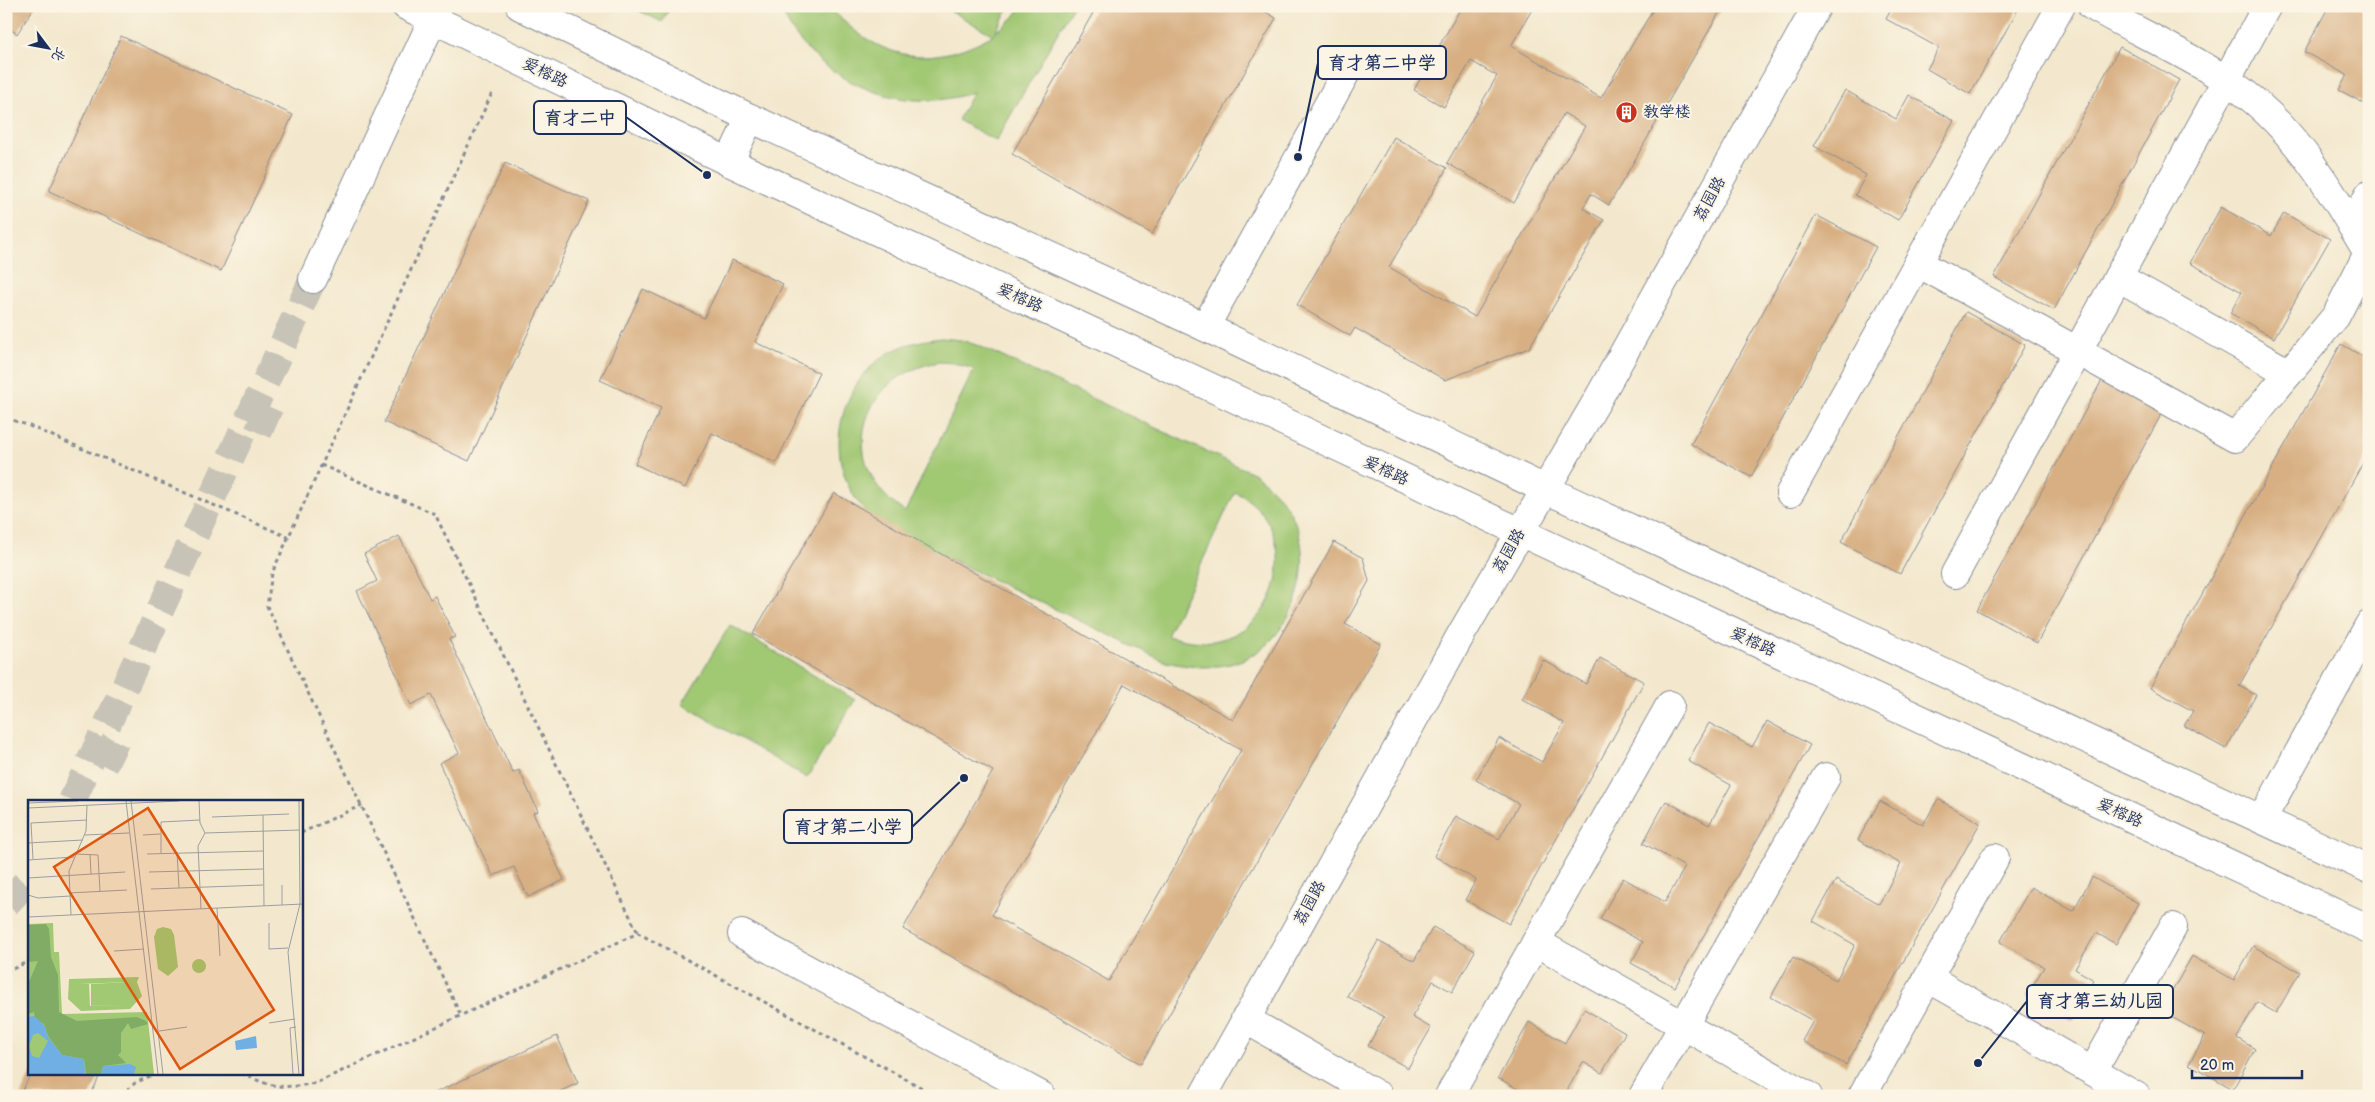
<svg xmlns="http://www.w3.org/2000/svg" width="2375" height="1102" viewBox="0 0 2375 1102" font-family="'Balsamiq Sans','LXGW WenKai TC',sans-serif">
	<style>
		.green { fill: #a1c873; stroke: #5e7c68; fill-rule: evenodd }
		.building { fill: #d7af82; fill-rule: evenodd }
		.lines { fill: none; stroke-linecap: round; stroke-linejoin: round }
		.minor-tunnel { stroke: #c8c3b7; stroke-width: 28; stroke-dasharray: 28 14; stroke-linecap: butt }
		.minor-casing { stroke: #878c96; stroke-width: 30 }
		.path { stroke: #878c96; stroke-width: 3; stroke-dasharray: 4 4; stroke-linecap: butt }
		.minor { stroke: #fff; stroke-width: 28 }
		.labels { text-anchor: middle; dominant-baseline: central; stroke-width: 4; stroke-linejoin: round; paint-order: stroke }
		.street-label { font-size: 16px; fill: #1b2f5e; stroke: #fcf5e5 }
		.poi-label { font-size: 16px; fill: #1b2f5e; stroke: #fcf5e5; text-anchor: start }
		.inset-road { fill: none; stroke: #9d9ea1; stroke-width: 1 }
		.view { fill: #de5710; fill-opacity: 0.15; stroke: #de5710; stroke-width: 2.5 }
		.inset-edge { fill: none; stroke: #1b2f5e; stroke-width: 2.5 }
		.leader { fill: none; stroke: #1b2f5e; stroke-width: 2 }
		.callout-dot { fill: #1b2f5e; stroke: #fcf5e5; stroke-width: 2 }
		.callout { fill: #fcf5e5; stroke: #1b2f5e; stroke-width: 2 }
		.callout-label { font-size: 18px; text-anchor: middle; font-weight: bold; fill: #1b2f5e }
	</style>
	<rect width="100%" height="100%" fill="#fcf5e5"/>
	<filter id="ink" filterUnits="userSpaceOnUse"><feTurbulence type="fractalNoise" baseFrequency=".02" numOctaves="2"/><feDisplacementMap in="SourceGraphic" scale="10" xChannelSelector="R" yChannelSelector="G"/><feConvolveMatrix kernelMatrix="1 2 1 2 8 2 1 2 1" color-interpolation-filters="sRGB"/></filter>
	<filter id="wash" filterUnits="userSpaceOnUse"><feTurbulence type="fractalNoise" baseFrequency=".0096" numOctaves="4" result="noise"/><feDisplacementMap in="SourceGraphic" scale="20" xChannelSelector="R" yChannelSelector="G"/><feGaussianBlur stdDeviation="1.12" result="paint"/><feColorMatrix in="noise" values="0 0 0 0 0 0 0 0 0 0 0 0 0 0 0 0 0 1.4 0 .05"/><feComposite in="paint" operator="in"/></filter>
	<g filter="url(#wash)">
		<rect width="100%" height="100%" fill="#f3e8cd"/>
		<g class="green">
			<path d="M630,6H671L662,22Z"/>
			<path d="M779,6H829C877,60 929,71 993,35L942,6H1010L994,34L1013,18L1022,6H1073L996,141L958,120L973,92C966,94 959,97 951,98C892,109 826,80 792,30C787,23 784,14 779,6Z"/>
			<path d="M942,338L961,340L979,346L1255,474C1271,487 1286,501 1294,520C1318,572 1289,650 1230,664C1208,669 1188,667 1166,662L889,530C877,521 866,513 858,502C823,454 839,385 887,354C903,344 923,340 942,338ZM939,362L954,363L974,369L905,512C835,466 857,376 939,362ZM1235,492C1303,525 1287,629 1213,641C1197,643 1183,640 1167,636Z"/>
			<path d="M730,625L855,700L807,778L682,704Z"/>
		</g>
		<g id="blocks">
			<g class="building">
				<path d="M6,6H35L17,34L6,26Z"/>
				<path d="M1097,6H1256L1276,18L1152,234L1012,154Z"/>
				<path d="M1462,6H1534L1511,46L1601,98L1655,6H1723L1609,205L1591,194L1583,208L1604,220L1529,348L1445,380L1355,328L1350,336L1297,305L1394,137L1447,168L1389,267L1475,317L1585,126L1564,113L1514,203L1447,163L1497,76L1471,61L1444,107L1414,90Z"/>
				<path d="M1893,6H2020L1970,94L1927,69L1939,48L1886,19Z"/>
				<path d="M2329,6H2369V106L2339,90L2347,75L2304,52Z"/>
				<path d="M121,36L293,115L221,271L49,191Z"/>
				<path d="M2120,47L2179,80L2054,310L1994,277Z"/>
				<path d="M1845,90L1896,119L1909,95L1954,121L1898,220L1855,195L1866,175L1814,146Z"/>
				<path d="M505,163L589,201L469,461L384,422Z"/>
				<path d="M2221,207L2271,236L2284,213L2330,239L2274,338L2230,313L2242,292L2190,263Z"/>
				<path d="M1816,215L1876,247L1751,477L1691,444Z"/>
				<path d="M732,260L783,284L755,342L819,373L776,463L712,433L685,488L635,464L661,408L600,380L643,289L704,318Z"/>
				<path d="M1966,312L2025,345L1900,574L1841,542Z"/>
				<path d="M2341,344L2369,360V452L2239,686L2256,695L2226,749L2184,726L2193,711L2150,688Z"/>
				<path d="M2102,380L2162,413L2037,643L1977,610Z"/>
				<path d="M834,493L1233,720L1334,542L1363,558L1369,581L1345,624L1381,644L1141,1064L903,929L993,771L753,634ZM1124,684L1241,750L1109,981L992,915Z"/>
				<path d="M399,536L430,599L435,596L455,637L449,639L513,773L519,770L538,811L533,813L564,880L528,897L514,867L493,876L439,763L459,753L431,695L411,705L357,591L377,581L364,554Z"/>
				<path d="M1600,658L1644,682L1509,924L1465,900L1476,880L1434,856L1456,816L1499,839L1519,804L1476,780L1499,738L1542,762L1564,723L1522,699L1543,660L1586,684Z"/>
				<path d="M1767,721L1810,745L1675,987L1631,963L1643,942L1600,919L1623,878L1665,902L1685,867L1643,843L1666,801L1709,825L1731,785L1688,761L1709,723L1752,747Z"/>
				<path d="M1938,799L1980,823L1846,1065L1802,1041L1813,1021L1771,997L1793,957L1836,980L1855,945L1813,921L1836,880L1879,904L1901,864L1858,840L1880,801L1923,825Z"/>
				<path d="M2092,877L2138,903L2116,944L2096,933L2075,969L2094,980L2071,1020L2027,995L2044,967L2000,942L2031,887L2073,911Z"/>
				<path d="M1433,927L1475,951L1452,992L1433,981L1412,1017L1431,1028L1408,1068L1368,1046L1384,1017L1347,996L1378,941L1414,961Z"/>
				<path d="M2253,946L2300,972L2276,1013L2257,1002L2237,1038L2255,1049L2233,1089L2189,1064L2205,1036L2161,1011L2192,956L2234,980Z"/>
				<path d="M1584,1009L1625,1033L1602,1073L1583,1062L1564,1096H1530L1498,1078L1529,1022L1565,1043Z"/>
				<path d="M557,1036L578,1083L550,1096H428Z"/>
				<path d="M31,1073H47L55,1077L57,1073H101L90,1096H20Z"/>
			</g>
		</g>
	</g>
	<g filter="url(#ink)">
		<use href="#blocks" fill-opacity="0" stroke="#878c96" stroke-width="1"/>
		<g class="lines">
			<g class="minor-tunnel">
				<path d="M251,414L283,428"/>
				<path d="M97,747L132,764"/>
				<path d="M72,801L313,279"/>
				<path d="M6,904L29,879"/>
			</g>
			<defs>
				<g id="minor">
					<path d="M406,6L729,162L2369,929"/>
					<path d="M520,6L750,118L1205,327L1545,489L2369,869"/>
					<path d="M2092,6C2136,31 2183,52 2226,80C2291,121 2331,190 2369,255"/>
					<path d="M729,162L750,118"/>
					<path d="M2352,226L2369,195"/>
					<path d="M1918,263L2235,438L2336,316L2368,253"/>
					<path d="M2118,277L2289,373"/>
					<path d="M313,279L433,19"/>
					<path d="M1205,327L1349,67"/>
					<path d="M1790,493L2061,6"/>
					<path d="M1955,574L2267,6"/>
					<path d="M2262,819L2369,625"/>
					<path d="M742,934L1042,1096"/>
					<path d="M1536,942L1808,1096"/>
					<path d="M1928,978L2136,1096"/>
					<path d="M1245,1019L1379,1096"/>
					<path d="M2093,1071L2173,927"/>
					<path d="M1203,1096L1463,631L1598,399L1817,6"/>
					<path d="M1449,1096L1670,705"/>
					<path d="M1643,1096L1826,777"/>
					<path d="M1862,1096L1995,858"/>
				</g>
			</defs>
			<use href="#minor" class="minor-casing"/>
			<g class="path">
				<path d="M642,12L643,6"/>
				<path d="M6,418L27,425L288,537"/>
				<path d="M321,465L435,514L638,933"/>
				<path d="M301,833L362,805"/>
				<path d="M6,972L29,961"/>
				<path d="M460,1014L267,606L272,573L493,91"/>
				<path d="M241,1073C273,1088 282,1089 316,1083L638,933L937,1096"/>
				<path d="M121,1096L135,1083L157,1073"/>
			</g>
			<use href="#minor" class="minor"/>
		</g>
	</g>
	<defs>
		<symbol id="building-disc" viewBox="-11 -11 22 22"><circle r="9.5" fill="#c8321e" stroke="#fcf5e5"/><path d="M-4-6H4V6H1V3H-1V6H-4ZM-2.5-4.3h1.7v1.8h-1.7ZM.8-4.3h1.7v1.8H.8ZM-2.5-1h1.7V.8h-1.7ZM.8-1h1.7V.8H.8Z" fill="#fff"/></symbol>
	</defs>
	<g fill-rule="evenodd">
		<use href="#building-disc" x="1614" y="100" width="25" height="25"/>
	</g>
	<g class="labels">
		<g class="street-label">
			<text transform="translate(545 73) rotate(26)">爱榕路</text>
			<text transform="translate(1710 199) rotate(-61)">荔园路</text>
			<text transform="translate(1020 298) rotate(25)">爱榕路</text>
			<text transform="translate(1386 471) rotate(25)">爱榕路</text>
			<text transform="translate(1509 551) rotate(-60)">荔园路</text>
			<text transform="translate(1753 642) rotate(25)">爱榕路</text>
			<text transform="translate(2120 813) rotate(25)">爱榕路</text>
			<text transform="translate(1310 903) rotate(-61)">荔园路</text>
		</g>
		<g class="poi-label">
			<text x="1643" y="112">教学楼</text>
		</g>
	</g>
	<g transform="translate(28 800)">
		<rect width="275" height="275" fill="#f3e8cd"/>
		<path d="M25,123L26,152H31L34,214L119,212L126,274H0V124ZM135,127L143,129L146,135L150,167L140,176L130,169L126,137L129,129ZM164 166a7 7 0 1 1 14 0a7 7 0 1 1-14 0ZM111,177L109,182L114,196L102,209L53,211L40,199L41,179ZM100,182L63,184V206L101,205L53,206H62L61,184H52Z" fill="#a1c873" fill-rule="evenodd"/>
		<path d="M18,124L21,129L23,157L30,175L31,212L49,221L109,217L118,221L120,224L103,229L100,223L93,233V252L90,255L98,263L75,266L73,274H58L56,259L34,255L20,236L16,224L7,219L6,212L0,214V184L10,161L0,162V125Z" fill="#80ac65"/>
		<path d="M6,216L16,225L20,237L34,255L56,259L57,274H0V217ZM10,233L20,241L11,258L4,256L1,246L5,235ZM228,236L229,248L208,250L207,241ZM102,264L108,267L106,274H73L75,266Z" fill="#6fafe3" fill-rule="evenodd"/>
		<path class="inset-road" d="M98,1L130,274M103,1L135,274M171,1L172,23L177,33L170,46L173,109M271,1L272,104L260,152L271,274M0,3L50,1M0,8L151,1M235,15L236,106M184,17L261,14M177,33L272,30M57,35L101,33M115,35L132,34M0,43L55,40M149,52L151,88M133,53V22L172,20M48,54L70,55L72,92M62,54L63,74M119,54L235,51M5,59L3,23L59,20M0,60L46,57M121,72L235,69M0,78L97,72M254,85V105M123,89L235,85M41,93L99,90M0,95L10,98L42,96M189,108L192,156M43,115L41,71L58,31L59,5M0,117L275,104M241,123V149L260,148M86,151L116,149M241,223L267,219M131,231L159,227M265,274L262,228L268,227"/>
		<path class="view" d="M120,8L246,210L152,269L26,67Z"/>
		<rect width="275" height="275" class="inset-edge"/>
	</g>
	<path class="leader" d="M1298 157L1318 63M707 175L626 117M964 778L912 827M1978 1063L2027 1001"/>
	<g class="callout-dot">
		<circle cx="1298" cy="157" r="5"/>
		<circle cx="707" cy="175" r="5"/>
		<circle cx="964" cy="778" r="5"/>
		<circle cx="1978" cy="1063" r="5"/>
	</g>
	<g class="callout">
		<rect x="1318" y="46" width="128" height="33" rx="5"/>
		<rect x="534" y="101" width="92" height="33" rx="5"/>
		<rect x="784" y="810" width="128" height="33" rx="5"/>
		<rect x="2027" y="985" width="146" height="33" rx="5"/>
	</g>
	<g class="callout-label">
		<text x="1382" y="69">育才第二中学</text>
		<text x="580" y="124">育才二中</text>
		<text x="848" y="833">育才第二小学</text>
		<text x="2100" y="1007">育才第三幼儿园</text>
	</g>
	<rect width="2375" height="1102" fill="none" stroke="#fcf5e5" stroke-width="25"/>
	<g transform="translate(48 48) rotate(122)" stroke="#fcf5e5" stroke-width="4" paint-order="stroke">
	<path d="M0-4L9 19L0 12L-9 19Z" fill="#1b2f5e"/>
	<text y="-8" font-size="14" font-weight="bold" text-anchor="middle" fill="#1b2f5e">北</text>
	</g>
	<path d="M2192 1070v8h110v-8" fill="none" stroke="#1b2f5e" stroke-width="2.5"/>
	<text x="2200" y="1070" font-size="15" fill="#1b2f5e" stroke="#fcf5e5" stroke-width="4" paint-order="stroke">20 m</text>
</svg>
